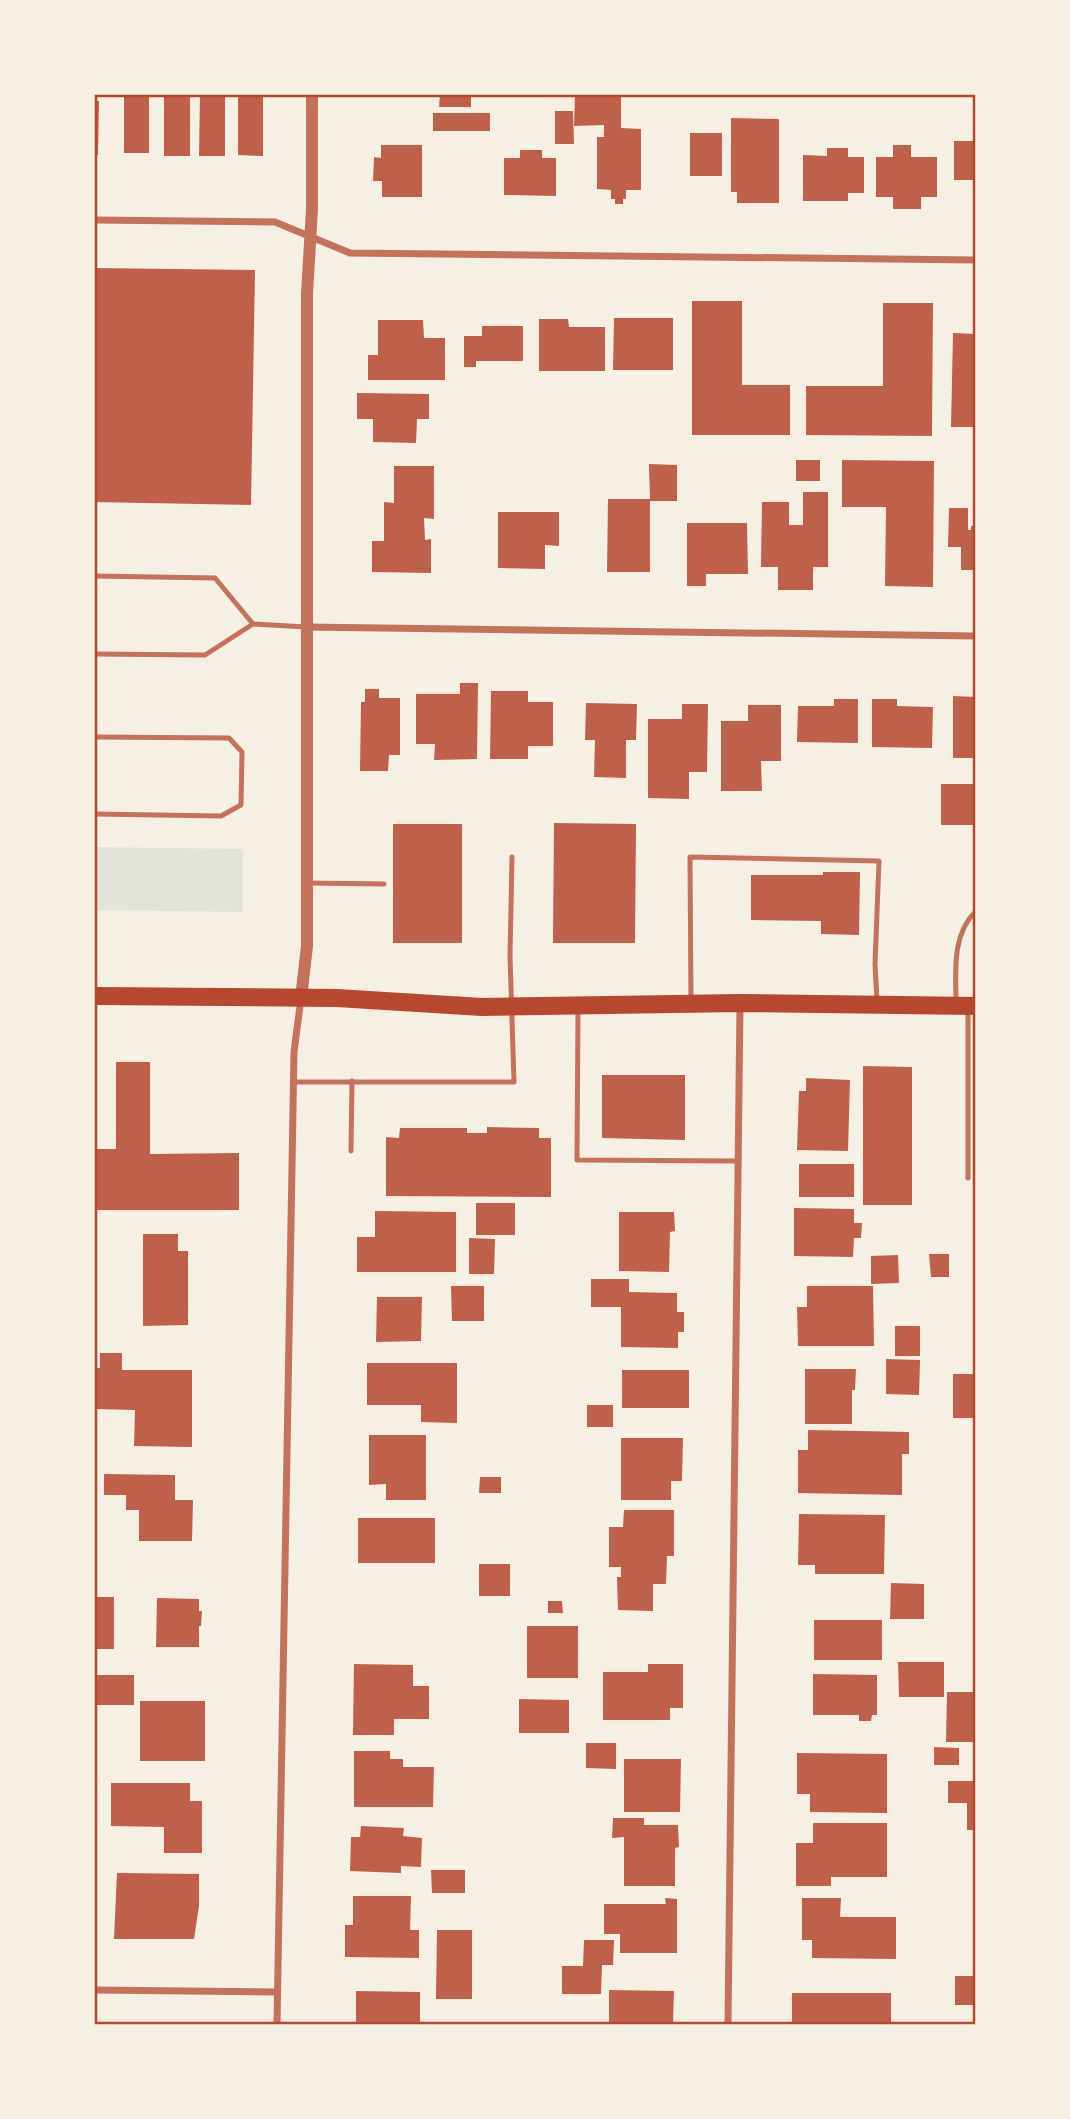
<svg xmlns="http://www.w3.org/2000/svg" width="1070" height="2119" viewBox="0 0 1070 2119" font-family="'PT Sans',sans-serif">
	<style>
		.green { fill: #e2e4dc }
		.building { fill: #bf614a }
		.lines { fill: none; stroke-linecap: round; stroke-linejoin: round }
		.service { stroke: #c5725c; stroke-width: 5 }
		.minor { stroke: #c5725c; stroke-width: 7 }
		.tertiary { stroke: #c5725c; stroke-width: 12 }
		.primary { stroke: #b5482f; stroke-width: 18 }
		.neatline { fill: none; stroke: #b5482f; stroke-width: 2.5 }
	</style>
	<rect width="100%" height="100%" fill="#f6efe4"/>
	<path class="green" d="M95,847L243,849V912L95,910Z"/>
	<g class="building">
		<rect x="124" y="94" width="25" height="59"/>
		<rect x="164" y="94" width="26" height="62"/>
		<path d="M200,94H225V156H199Z"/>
		<path d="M238,94H263V156L238,155Z"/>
		<path d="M440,94H471V107H439Z"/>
		<path d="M575,94L621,96V128L641,129V190H626V199H623V204H615V199H611V190L597,189V137H604V125L574,126Z"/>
		<path d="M94,101H99L98,155H94Z"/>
		<path d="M555,111H573L574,144H555Z"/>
		<rect x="433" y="113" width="57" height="18"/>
		<path d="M731,118L779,119V203H737V192H731Z"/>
		<rect x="690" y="133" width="32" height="43"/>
		<path d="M954,141H973V148H976V201H973V180H954Z"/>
		<path d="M381,145H422V197H382V181H373L374,157L381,158Z"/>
		<path d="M893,145H911V157H937V197H921V209H893V197H876V157H893Z"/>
		<path d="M827,148H848V157H864V193H848V201H803V155L827,156Z"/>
		<path d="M520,150H542V158H556V196L504,195V158H520Z"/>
		<path d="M94,268L255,270L251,505L94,502Z"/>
		<path d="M692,301H742V385H790V435H692Z"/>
		<path d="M883,303H933L932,436L806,435V386H883Z"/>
		<path d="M614,318H673V370H613Z"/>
		<path d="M539,319H568L569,327H605V371H539Z"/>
		<path d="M378,320H423L424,338H445V380H368V355H378Z"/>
		<path d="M482,326H523V361H476V367H464V336H482Z"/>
		<path d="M953,333L976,334V427H951Z"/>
		<path d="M357,393L429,394V419H417L416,443L373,442V419H357Z"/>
		<rect x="796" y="460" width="24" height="21"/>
		<path d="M842,460L934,461L933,587L885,586L886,507H842Z"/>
		<path d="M649,464L677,465V501H650V572H607L608,499H650Z"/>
		<path d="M394,466H434V519L424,518L425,540L431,539V573L372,572V541H384V502L394,503Z"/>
		<path d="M803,492H828V567H813V590H778V567H761L762,502H789V525H803Z"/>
		<path d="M949,508H968V530H971V526H976V570H961V547H948Z"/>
		<path d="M498,512H559V546L545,545V569L498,568Z"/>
		<path d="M687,523H747L748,574H706V586H687Z"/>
		<path d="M460,683H478L477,759L434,760L435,744H416V694H460Z"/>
		<path d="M365,689H379V698H400V755H389L388,771H360L361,702H365Z"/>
		<path d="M491,691H528V702H553V746H528V759H490Z"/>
		<path d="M953,696L976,697V758H953Z"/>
		<path d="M834,699H858V743L797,742L798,706H834Z"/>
		<path d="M872,699H897V706L933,707L932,748L872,747Z"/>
		<path d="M586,703L637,704L636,740H626V778L594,777L595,740H585Z"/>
		<path d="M682,704H708L707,772H689V799L648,798V719H682Z"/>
		<path d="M748,705H781V761H761L762,791H721V721H748Z"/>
		<rect x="941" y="784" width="35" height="41"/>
		<path d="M554,823L636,824L635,943H553Z"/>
		<rect x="393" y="824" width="69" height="119"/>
		<path d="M823,872H860L859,935L821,934V921L751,920V875H823Z"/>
		<path d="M116,1062H150V1154L239,1153V1210H94V1149H116Z"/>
		<path d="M863,1066L912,1067V1205H863Z"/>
		<path d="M602,1075H685V1140L602,1138Z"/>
		<path d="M806,1078L850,1080L848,1151L797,1150L799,1091H806Z"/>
		<path d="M487,1127L539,1128V1138H551V1197L386,1196V1137L399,1138L400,1128H467V1133H487Z"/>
		<rect x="799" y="1164" width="55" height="33"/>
		<rect x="476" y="1203" width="39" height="32"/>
		<path d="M794,1208L854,1209V1223H862L861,1238H854L853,1257L794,1256Z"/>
		<path d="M375,1211L456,1212V1272H357V1237H375Z"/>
		<path d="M619,1212H674L675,1231L670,1232L669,1272L619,1271Z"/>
		<path d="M143,1234H178V1251H188V1325L143,1326Z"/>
		<path d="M469,1238L495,1239L494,1274H469Z"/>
		<path d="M929,1254H949V1277H931Z"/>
		<path d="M898,1255L899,1283L871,1284V1256Z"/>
		<path d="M591,1279H629V1292L677,1293V1312H684V1332H678V1348L621,1347V1307H591Z"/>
		<path d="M451,1286H484V1321H452Z"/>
		<path d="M807,1286H873L874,1346H798L797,1307H807Z"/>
		<path d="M377,1297H422L421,1341L376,1342Z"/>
		<rect x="895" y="1326" width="25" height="30"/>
		<path d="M100,1353H122V1370H192V1447L134,1446L135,1410L94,1409V1368H100Z"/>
		<path d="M886,1359L920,1360L919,1395L886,1394Z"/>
		<path d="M367,1363H457V1423L421,1422V1405H367Z"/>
		<path d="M805,1369H856L855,1390H852V1424H805Z"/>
		<rect x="622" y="1370" width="67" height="38"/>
		<rect x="953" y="1374" width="23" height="44"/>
		<rect x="587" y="1405" width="26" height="22"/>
		<path d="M808,1430L909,1432V1454H902V1495L798,1493V1450H808Z"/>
		<path d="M369,1435H426V1500H386V1484L369,1485Z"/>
		<path d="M621,1438H683L682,1481H671V1500H621Z"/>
		<path d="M104,1474L175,1475V1500H193L192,1541H139V1510H126V1495H104Z"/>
		<path d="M480,1477H501V1493H479Z"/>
		<path d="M624,1510H674V1556H667L666,1584H653V1611L618,1610L617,1577H621V1567H609V1527H623Z"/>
		<path d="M799,1514L885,1515L884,1574H815V1565H798Z"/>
		<rect x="358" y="1518" width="77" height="45"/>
		<rect x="479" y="1564" width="31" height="32"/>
		<path d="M891,1583L924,1584V1619H890Z"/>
		<rect x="94" y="1597" width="20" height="52"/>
		<path d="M157,1598L199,1599V1611H202L201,1626H199V1647H156Z"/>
		<path d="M548,1601H562L563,1613H548Z"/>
		<rect x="814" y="1620" width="68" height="40"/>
		<rect x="527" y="1626" width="51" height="52"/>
		<path d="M898,1662H944V1697H899Z"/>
		<path d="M354,1664L413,1665V1686H429V1719H394V1735H353Z"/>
		<path d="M648,1664H683V1708H670V1720H603V1672H648Z"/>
		<path d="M813,1674L877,1675V1715H872L871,1721H859V1715H813Z"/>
		<rect x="94" y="1675" width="40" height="30"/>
		<path d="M947,1692H976V1742H946Z"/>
		<path d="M519,1699L569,1700V1733H519Z"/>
		<rect x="140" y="1701" width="65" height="60"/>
		<path d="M586,1743H616V1769L586,1768Z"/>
		<path d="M934,1747L959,1748V1765H934Z"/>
		<path d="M354,1751H390V1759H403V1767H434L433,1807H354Z"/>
		<path d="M797,1753L887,1754V1813L810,1812V1794H797Z"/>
		<path d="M624,1759H681L680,1812H624Z"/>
		<path d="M948,1781H976V1830H967V1803H948Z"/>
		<path d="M111,1783H190V1801H202V1853H164V1827L111,1826Z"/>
		<path d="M613,1818H644V1825H678L679,1847L675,1848V1886H624V1837L612,1838Z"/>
		<path d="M813,1823H887V1877H831V1886H796V1843H813Z"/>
		<path d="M361,1826L404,1828L403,1836L422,1838L421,1867L401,1866V1873L350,1871L351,1837H360Z"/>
		<path d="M431,1870H465V1893H432Z"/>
		<path d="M117,1873L199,1874V1906L194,1939H114Z"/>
		<path d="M353,1896H411L410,1930H419V1958L345,1957V1925H353Z"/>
		<path d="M665,1898L677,1899V1953H620V1934H604V1904H666Z"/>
		<path d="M802,1898H841L840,1917H896V1959L812,1958V1940H802Z"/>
		<path d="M437,1930H472V1999H436Z"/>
		<path d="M584,1940H614L613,1965H602L601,1994H562V1966H583Z"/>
		<rect x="955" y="1976" width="21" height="29"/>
		<path d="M609,1990L674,1991L673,2024H609Z"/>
		<path d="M356,1991L420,1992V2024H356Z"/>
		<rect x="792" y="1993" width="99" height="31"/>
	</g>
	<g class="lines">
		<g class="service">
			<path d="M94,576L215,578L253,624"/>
			<path d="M94,654L205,655L253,624L306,627"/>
			<path d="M94,737L229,738L242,752L241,805L221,816L94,814"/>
			<path d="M306,883L384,884"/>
			<path d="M691,1001L690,857L879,861L875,964L877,1001"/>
			<path d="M956,1004C956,973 951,935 976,911"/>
			<path d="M968,1009V1178"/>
			<path d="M578,1010L577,1160L738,1161"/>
			<path d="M293,1082H514L510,956L512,857"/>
			<path d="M351,1151L352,1081"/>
		</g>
		<g class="minor">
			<path d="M94,220L275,222L350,253L976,260"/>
			<path d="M307,627L976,636"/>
			<path d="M94,1990L277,1992"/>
			<path d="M277,2024L294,1052L301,998"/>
			<path d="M728,2024L740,1004"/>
		</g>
		<path class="tertiary" d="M301,998L307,946V294L312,209V94"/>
		<path class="primary" d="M94,996L337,998L482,1007L740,1003L976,1006"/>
	</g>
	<rect width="1070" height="2119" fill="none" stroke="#f6efe4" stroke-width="192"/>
	<rect x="96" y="96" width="878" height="1927" class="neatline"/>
</svg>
